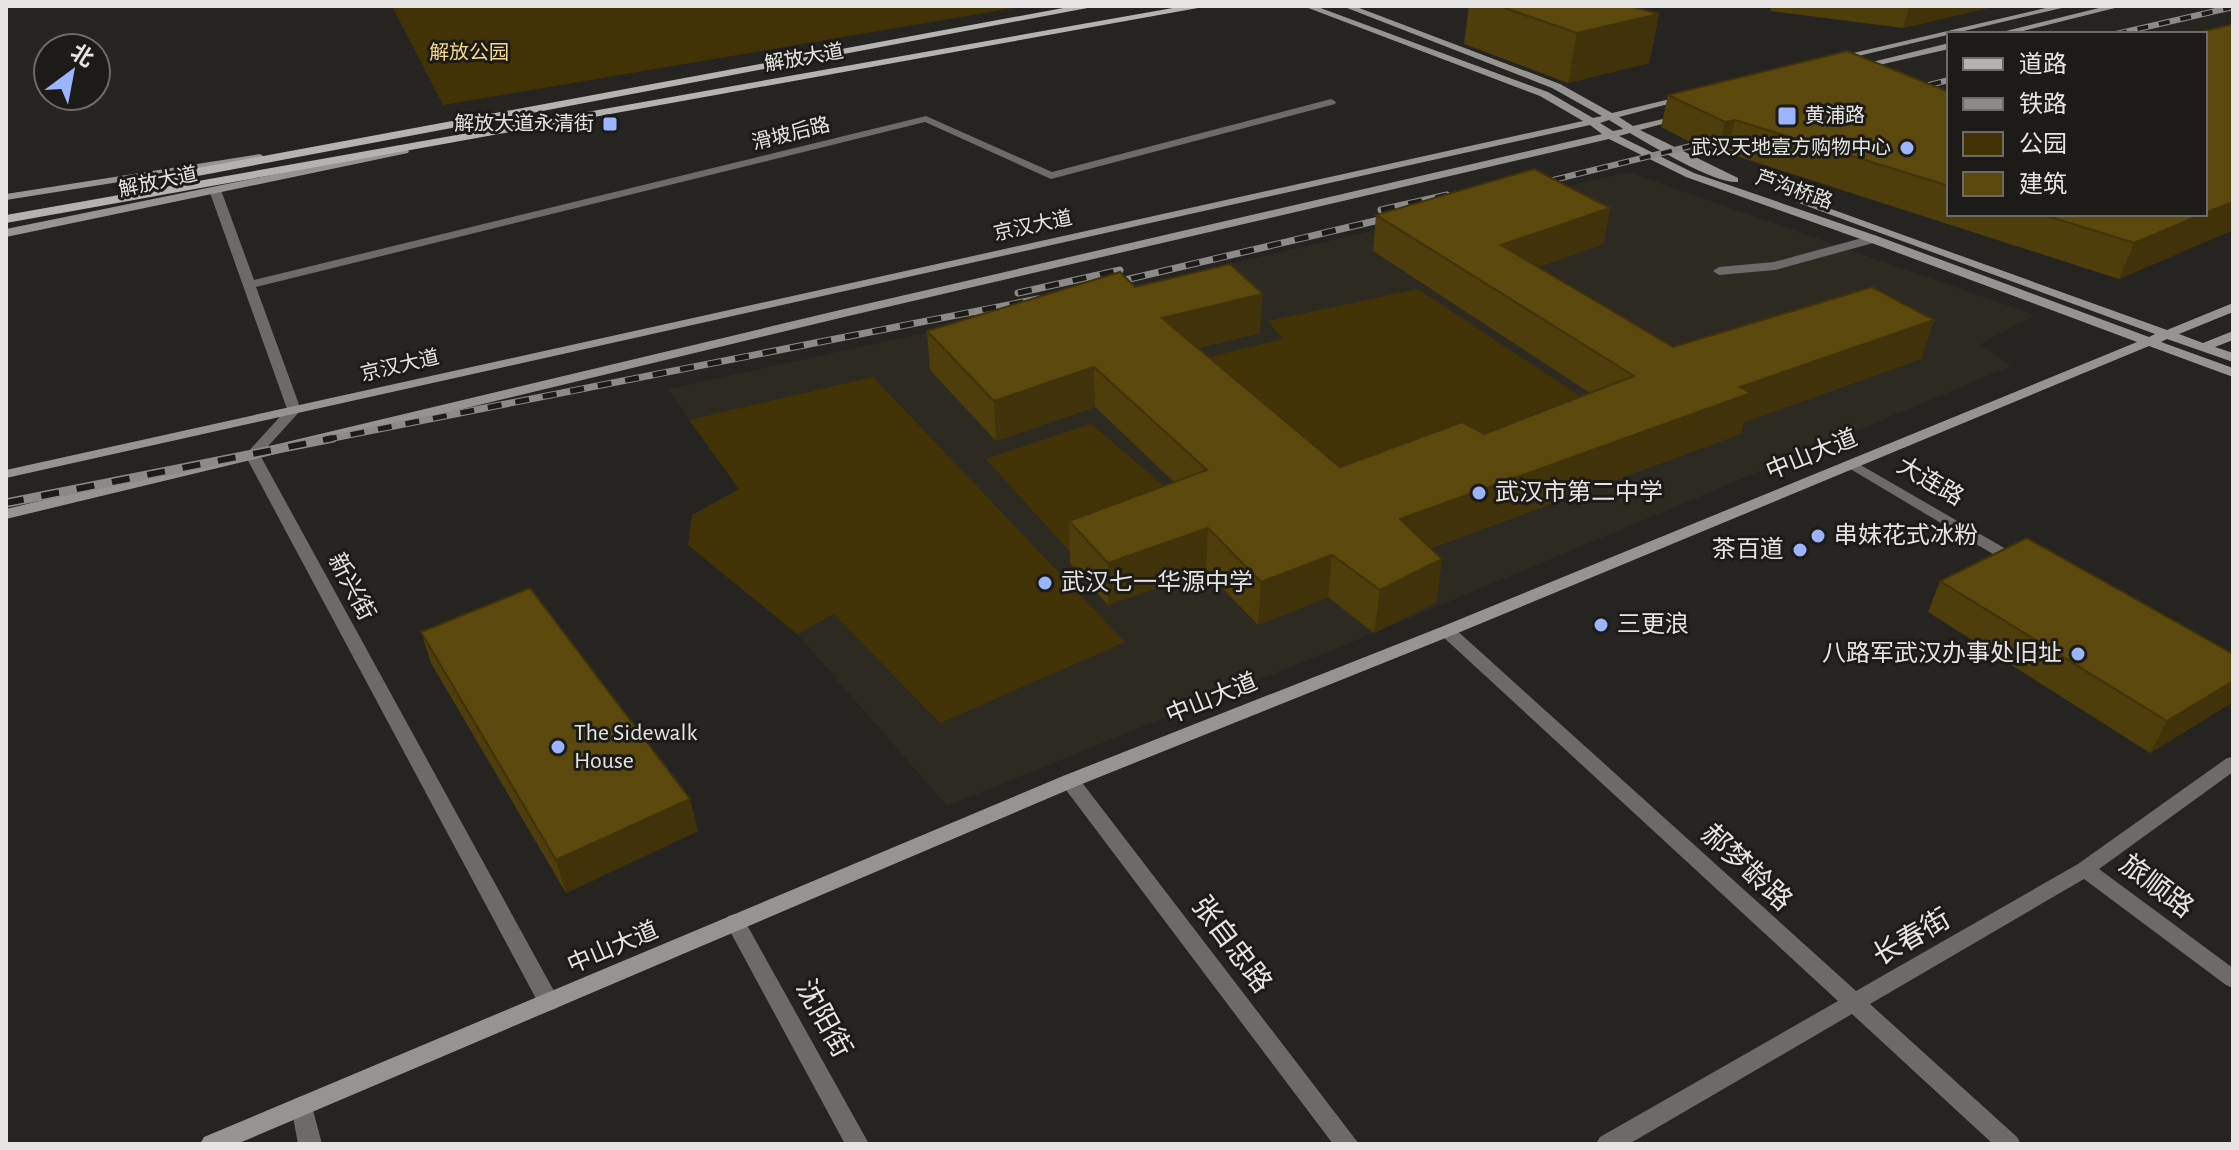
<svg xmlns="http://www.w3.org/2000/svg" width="2239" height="1150" viewBox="0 0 2239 1150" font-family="'Alegreya Sans','Noto Sans SC',sans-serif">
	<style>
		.built { fill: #2d2a21 }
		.green { fill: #423306 }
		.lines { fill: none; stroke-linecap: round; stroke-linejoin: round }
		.street { fill: #6c6b6a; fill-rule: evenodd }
		.secondary { fill: #959491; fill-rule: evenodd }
		.primary { fill: #b5b3af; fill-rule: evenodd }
		.rail-far2-casing { stroke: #8c8b89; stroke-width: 6 }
		.rail-far1-casing { stroke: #8c8b89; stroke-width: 7 }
		.rail-casing { stroke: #8c8b89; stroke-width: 9 }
		.rail-far2 { stroke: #1c1b17; stroke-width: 4; stroke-dasharray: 11; stroke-linecap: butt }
		.rail-far1 { stroke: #1c1b17; stroke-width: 5; stroke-dasharray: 14; stroke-linecap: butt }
		.rail { stroke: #1c1b17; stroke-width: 6; stroke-dasharray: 18; stroke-linecap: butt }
		.wall { fill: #4e3e0b }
		.shaded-wall { fill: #403209 }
		.building { fill: #5b480d; stroke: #403209; stroke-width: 2 }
		.poi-dot { fill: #9cb4fd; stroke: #1c1b17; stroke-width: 3 }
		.labels { text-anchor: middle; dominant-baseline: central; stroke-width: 6; stroke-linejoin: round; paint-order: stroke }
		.far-park-label { font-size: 20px; fill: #f6d885; stroke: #1c1b17 }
		.far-street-label { font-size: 20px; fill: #e5e4e2; stroke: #1c1b17 }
		.far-poi-label { font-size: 20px; fill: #e5e4e2; stroke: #1c1b17; text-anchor: end }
		.street-label { font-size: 24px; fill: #e5e4e2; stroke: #1c1b17 }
		.poi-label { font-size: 24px; fill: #e5e4e2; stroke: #1c1b17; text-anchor: start }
		.near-street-label { font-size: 28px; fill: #e5e4e2; stroke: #1c1b17 }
	</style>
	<rect width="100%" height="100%" fill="#252421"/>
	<path class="built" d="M1628,172L2035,315L1981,344L2011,366L1374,633L947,806L797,634L688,545L692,515L739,489L668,389L1038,308Z"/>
	<g class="green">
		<path d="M392,6H1026L443,105Z"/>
		<path d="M1418,289L1610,416L1337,493L1187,362L1283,339L1268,321Z"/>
		<path d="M873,377L1125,642L940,723L834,614L797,634L688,545L692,515L739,489L689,420Z"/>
		<path d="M1091,424L1191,509L1070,552L986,459Z"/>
	</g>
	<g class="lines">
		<g class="street">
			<path d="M1331,99L1336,102L1335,104L1051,179L925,122L256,287L301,410L260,455L560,1002L557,1008L549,1011L541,1008L245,455L287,409L209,190L211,188L221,190L254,280L926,116L1052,172Z"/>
			<path d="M1873,235L1877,236V242L1775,270L1719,275L1713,271L1719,267L1774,262Z"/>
			<path d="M1852,460L2025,560L2027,563L2025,566H2013L1847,467L1845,464L1847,461Z"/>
			<path d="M1447,626L1453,627L1856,991L2078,864L2227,758L2233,757V772L2099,869L2233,968V988L2226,985L2084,879L1870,1004L2017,1137L2021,1144H1993L1852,1014L1629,1144H1596L1600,1137L1838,1001L1441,635L1439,631Z"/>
			<path d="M1070,774L1077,776L1359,1144H1333L1063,786L1061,781L1063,776Z"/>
			<path d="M735,914L742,916L869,1144H845L725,922L728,916Z"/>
			<path d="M302,1096L310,1099L322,1144H298L291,1106L294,1099Z"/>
		</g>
		<g class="secondary">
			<path d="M1303,6H1315L1548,92L1593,118L1602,116L1552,88L1342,6H1354L1560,84L1612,113L1691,94V98L1619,117L1633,126L1684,114V118L1640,130L1738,178V182C1715,184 1652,146 1630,133L1619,136L1694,173L1877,236L2149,337L2155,334L1796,202L1806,200L2167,330L2233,303V312L2179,334L2203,343L2233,331V340L2215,347L2233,353V362L2167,339L2161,342L2233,368V377L2149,346L1453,635L1077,786L237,1144H200L204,1137L1063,776L1441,627L2137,342L1869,242L1686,177L1609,139L840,318L6,519V509L840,310L1602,134L1590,125L6,478V470L1583,121L1540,96ZM1609,120L1622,128L1623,129L1613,131L1600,123Z"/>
			<path d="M2054,6H2070L1837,61L1832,58Z"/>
			<path d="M2107,6H2123L2011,34H1994Z"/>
			<path d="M1949,43V49L1857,70L1852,67Z"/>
			<path d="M404,148L409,151L408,153L6,237V229Z"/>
			<path d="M260,154L265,157L264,159L6,200V194Z"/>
		</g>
		<g class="primary">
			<path d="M1074,6H1098L171,181L164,177L171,173Z"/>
			<path d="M1184,6H1209L6,223V215Z"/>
		</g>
		<defs>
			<g id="rail-far2">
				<path d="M2116,34L2233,7"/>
				<path d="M1909,90L1949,80"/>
				<path d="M1533,185L1715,140"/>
			</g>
			<g id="rail-far1">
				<path d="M1381,210L1447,195"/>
				<path d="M1104,285L1396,216"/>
				<path d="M1018,293L1120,270"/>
				<path d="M323,440L1038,299"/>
			</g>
			<path id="rail" d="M6,503L333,438"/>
		</defs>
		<use href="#rail-far2" class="rail-far2-casing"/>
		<use href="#rail-far1" class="rail-far1-casing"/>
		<use href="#rail" class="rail-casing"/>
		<use href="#rail-far2" class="rail-far2"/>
		<use href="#rail-far1" class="rail-far1"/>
		<use href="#rail" class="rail"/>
	</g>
	<g class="wall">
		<path d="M1469,6H1630L1659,14L1649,63L1568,83L1464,44Z"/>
		<path d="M1772,6H1996L1903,28L1770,11Z"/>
		<path d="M2233,24V230L2119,279L1727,153L1717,156L1661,127L1668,95L1847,51L1949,92V214H2205V34H2192Z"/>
		<path d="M1610,208L1603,244L1538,267L1673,347L1921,359L1744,422L1740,434L1431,548L1442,559L1436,602L1374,633L1328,597L1258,625L1206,571L1108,605L1070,563L1069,521L1174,482L1095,407L996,441L930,370L927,331L1135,287L1260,333L1198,348L1340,467L1484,434L1590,393L1373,251L1376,215Z"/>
		<path d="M1940,581L2233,654V702L2150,753L1928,612Z"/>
		<path d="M421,632L698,831L566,893L431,663Z"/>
	</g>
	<g class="shaded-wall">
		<path d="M1909,6H1996L1903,28Z"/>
		<path d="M1659,14L1649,63L1568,83L1577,33Z"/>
		<path d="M1735,120L1727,153L1717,156L1725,122Z"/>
		<path d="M2233,202V230L2119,279L2134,243Z"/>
		<path d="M1610,208L1603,244L1495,282L1501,245Z"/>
		<path d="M1263,294L1260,333L1161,356L1162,318Z"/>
		<path d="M1934,320L1921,359L1744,422L1740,434L1394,561L1400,519L1740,387Z"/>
		<path d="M1094,367L1095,407L996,441L994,401Z"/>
		<path d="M1208,528L1206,571L1108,605V563Z"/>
		<path d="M1332,555L1328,597L1258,625L1261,582Z"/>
		<path d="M1442,559L1436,602L1374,633L1380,590Z"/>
		<path d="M2233,681V702L2150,753L2167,721Z"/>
		<path d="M690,799L698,831L566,893L556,860Z"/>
	</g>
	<g class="building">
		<path d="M1499,6H1630L1659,14L1577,33Z"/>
		<path d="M2233,24V202L2205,213V34H2192Z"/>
		<path d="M1847,51L1949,92V186L1735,120L1725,122L1668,95Z"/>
		<path d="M1534,169L1610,208L1501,245L1673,347L1872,287L1934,320L1740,387L1751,393L1400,519L1442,559L1380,590L1332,555L1261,582L1208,528L1108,563L1069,521L1207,470L1094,367L994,401L927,331L1120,272L1135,287L1230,264L1263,294L1162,318L1340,467L1462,422L1484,434L1634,376L1376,215Z"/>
		<path d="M2041,214H2203L2134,243Z"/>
		<path d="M2027,538L2233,654V681L2167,721L1940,581Z"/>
		<path d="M530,588L690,799L556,860L421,632Z"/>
	</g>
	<g class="poi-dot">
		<rect x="1777" y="106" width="20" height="20" rx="4"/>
		<rect x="602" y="116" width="16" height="16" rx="4"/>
		<circle cx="1907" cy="148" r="8"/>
		<circle cx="1479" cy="493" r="8"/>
		<circle cx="1818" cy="536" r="8"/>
		<circle cx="1800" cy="550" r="8"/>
		<circle cx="1045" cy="583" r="8"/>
		<circle cx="1601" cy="625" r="8"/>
		<circle cx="2078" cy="654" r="8"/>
		<circle cx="558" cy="747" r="8"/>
	</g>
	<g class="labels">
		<g class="far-park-label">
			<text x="469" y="53">解放公园</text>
		</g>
		<g class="far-street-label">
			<text transform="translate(804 58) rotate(-10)">解放大道</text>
			<text transform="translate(791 134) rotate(-14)">滑坡后路</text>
			<text transform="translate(158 182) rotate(-12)">解放大道</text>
			<text transform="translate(1794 190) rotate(19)">芦沟桥路</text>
			<text transform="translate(1033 226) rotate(-12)">京汉大道</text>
			<text transform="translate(400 366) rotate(-13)">京汉大道</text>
		</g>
		<g class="far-poi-label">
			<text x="1805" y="116" text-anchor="start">黄浦路</text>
			<text x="594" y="124">解放大道永清街</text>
			<text x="1891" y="148">武汉天地壹方购物中心</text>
		</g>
		<g class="street-label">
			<text transform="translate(1812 455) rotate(-22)">中山大道</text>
			<text transform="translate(1930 482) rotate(30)">大连路</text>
			<text transform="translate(351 587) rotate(62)">新兴街</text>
			<text transform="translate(1212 699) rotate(-22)">中山大道</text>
			<text transform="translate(613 948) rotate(-23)">中山大道</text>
		</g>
		<g class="poi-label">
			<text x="1495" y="493">武汉市第二中学</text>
			<text x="1834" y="536">串妹花式冰粉</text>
			<text x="1784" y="550" text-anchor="end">茶百道</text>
			<text x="1061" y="583">武汉七一华源中学</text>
			<text x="1617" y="625">三更浪</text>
			<text x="2062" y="654" text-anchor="end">八路军武汉办事处旧址</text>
			<text x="574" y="733">The Sidewalk<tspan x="574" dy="28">House</tspan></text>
		</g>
		<g class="near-street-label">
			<text transform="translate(1746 868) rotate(43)">郝梦龄路</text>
			<text transform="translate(2156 887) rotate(37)">旅顺路</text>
			<text transform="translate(1912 938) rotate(-30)">长春街</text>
			<text transform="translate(1231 945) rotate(53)">张自忠路</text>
			<text transform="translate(823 1019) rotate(61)">沈阳街</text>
		</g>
	</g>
	<rect width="2239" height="1150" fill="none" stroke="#e5e4e2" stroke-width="16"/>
	<rect x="1947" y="32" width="260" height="184" fill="#1c1b17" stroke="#6c6b68" stroke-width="2"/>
	<rect x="1963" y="58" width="40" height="12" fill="#b5b3af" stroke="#6c6b68" stroke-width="2"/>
	<text x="2019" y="72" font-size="24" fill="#e5e4e2">道路</text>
	<rect x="1963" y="98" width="40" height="12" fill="#8c8b89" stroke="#6c6b68" stroke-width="2"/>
	<text x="2019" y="112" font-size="24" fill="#e5e4e2">铁路</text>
	<rect x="1963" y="132" width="40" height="24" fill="#423306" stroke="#6c6b68" stroke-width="2"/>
	<text x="2019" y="152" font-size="24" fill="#e5e4e2">公园</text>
	<rect x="1963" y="172" width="40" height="24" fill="#5b480d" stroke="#6c6b68" stroke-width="2"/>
	<text x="2019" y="192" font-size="24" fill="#e5e4e2">建筑</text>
	<g transform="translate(72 72) rotate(32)"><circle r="38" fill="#1c1b17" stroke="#6c6b68" stroke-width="2"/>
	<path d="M0-6L14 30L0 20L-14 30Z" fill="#9cb4fd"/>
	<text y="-12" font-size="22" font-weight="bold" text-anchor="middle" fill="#e5e4e2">北</text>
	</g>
</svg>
